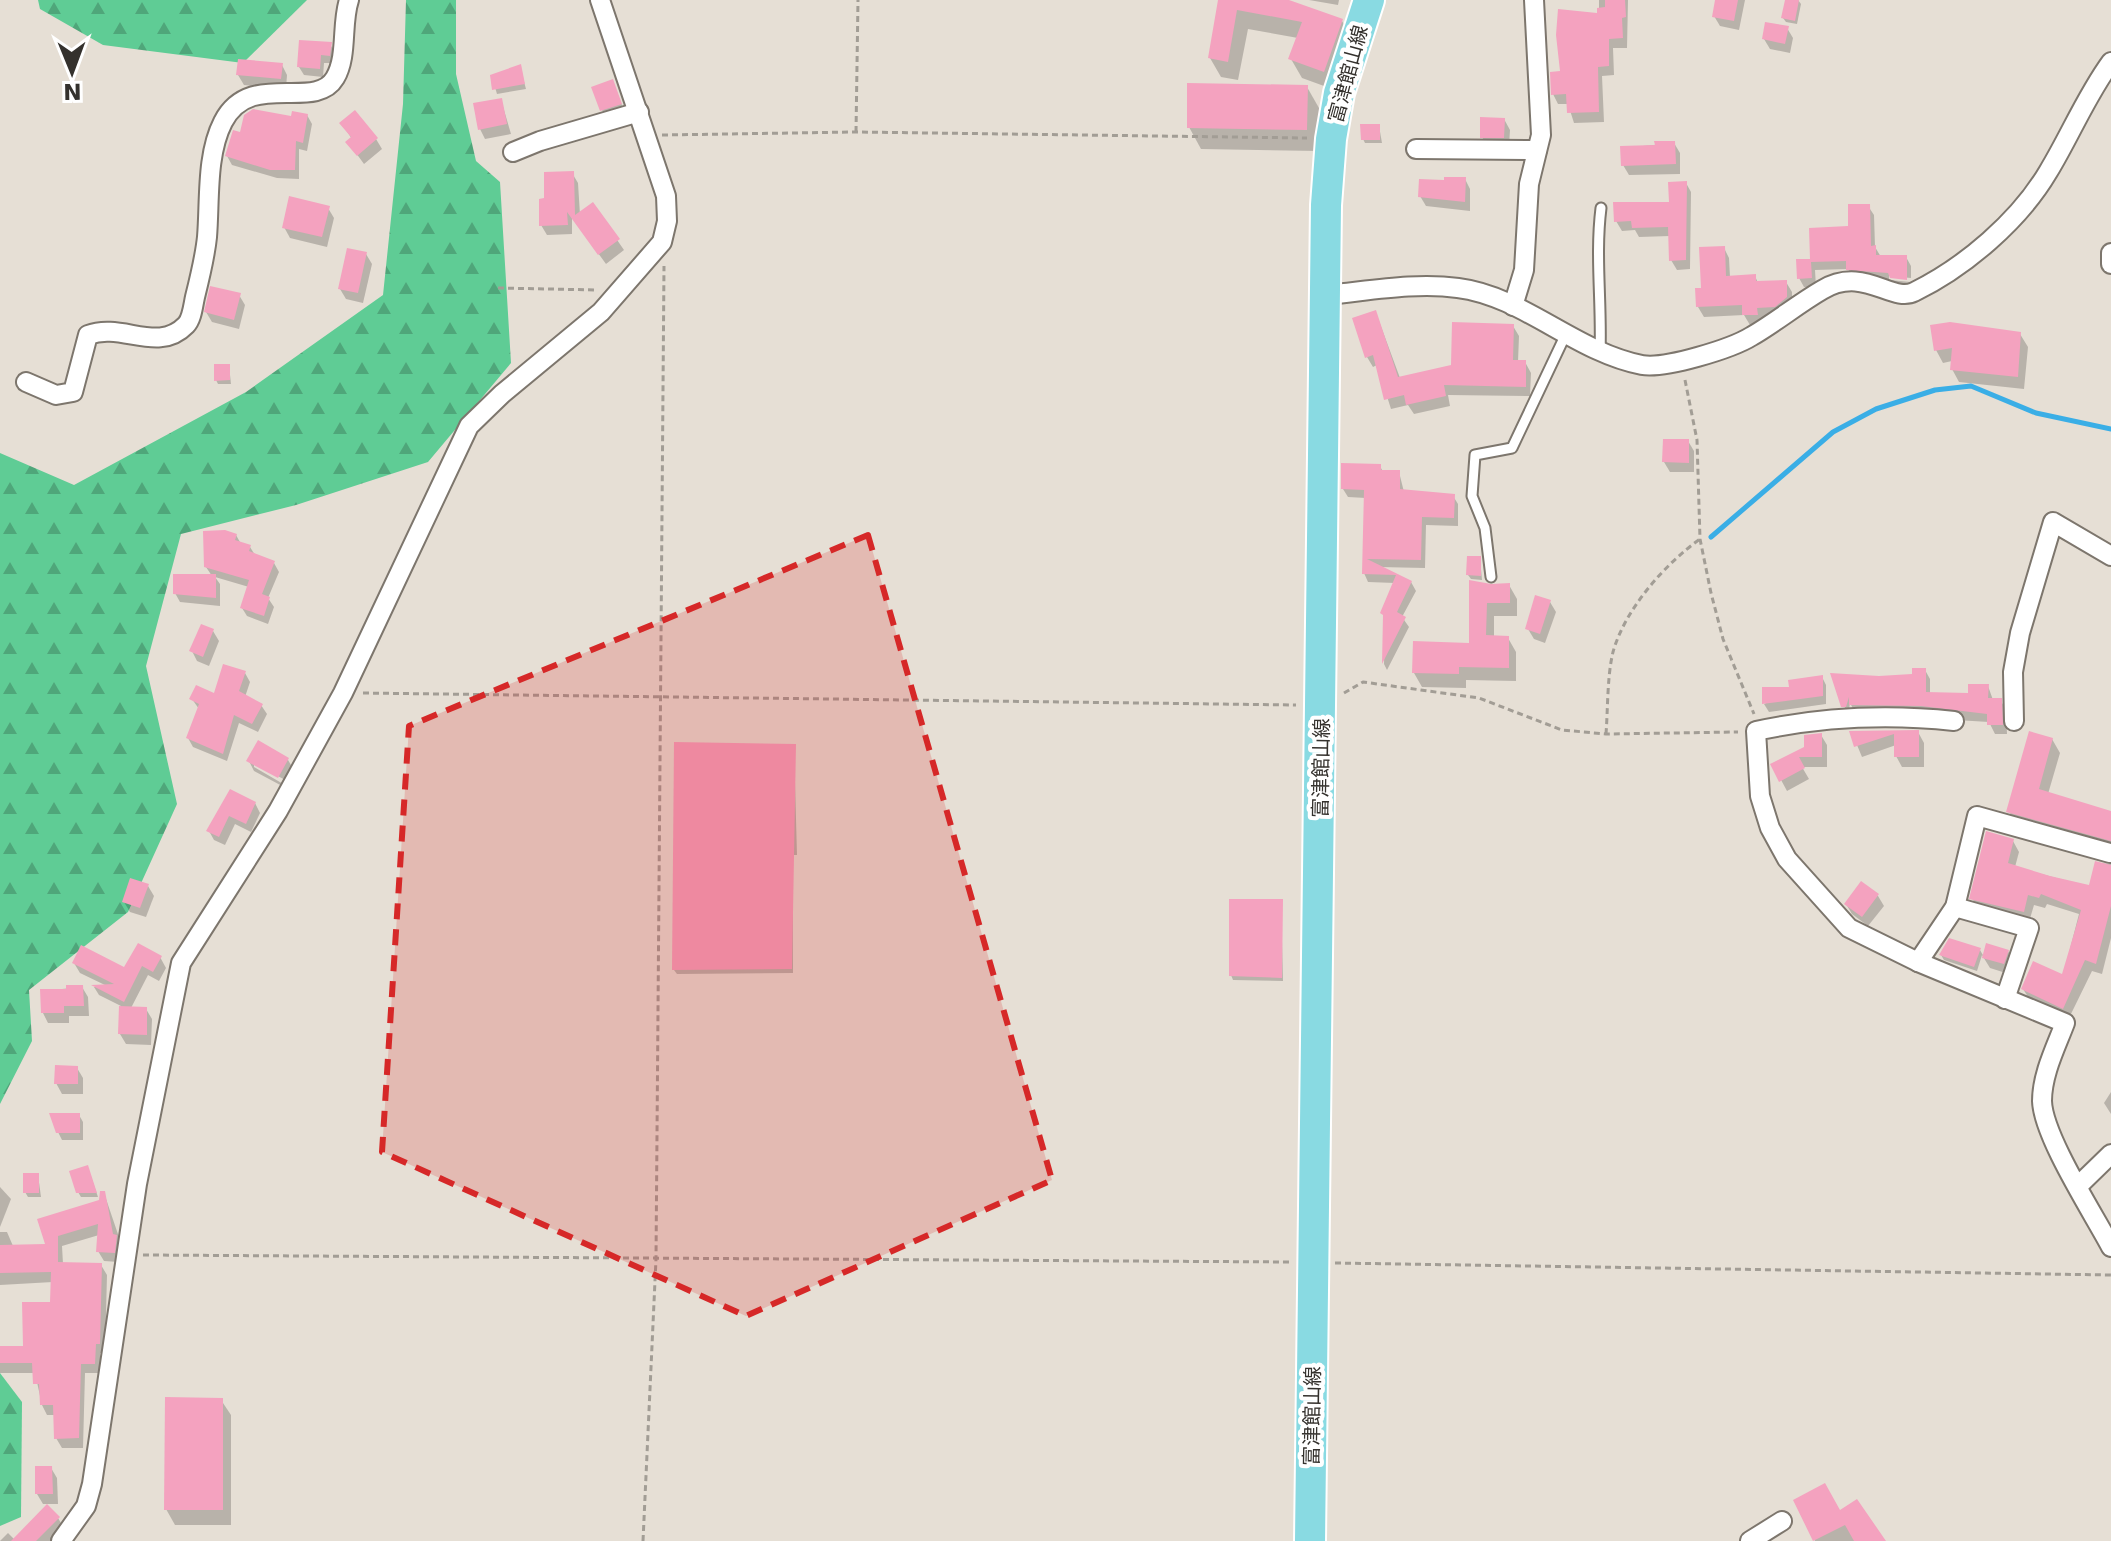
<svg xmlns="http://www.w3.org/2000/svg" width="2111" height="1541" viewBox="0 0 2111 1541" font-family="'DejaVu Sans','Noto Sans JP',sans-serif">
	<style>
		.forest { fill: url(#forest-firs) }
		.shadow { fill: #0003 }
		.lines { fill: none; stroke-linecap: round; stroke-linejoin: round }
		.stream { stroke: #3aaee6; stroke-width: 5 }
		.building { fill: #f4a2bf }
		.lane-casing { stroke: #7d766d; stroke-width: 13 }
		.street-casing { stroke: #7d766d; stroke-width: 22 }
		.primary-casing { stroke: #fff; stroke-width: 34 }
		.path { stroke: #a29d95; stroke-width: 3; stroke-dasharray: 6 4; stroke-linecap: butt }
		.lane { stroke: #fff; stroke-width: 9 }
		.street { stroke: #fff; stroke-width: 18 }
		.primary { stroke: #89dae2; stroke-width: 30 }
		.marked { fill: #d62828; fill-opacity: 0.2; stroke: #d62828; stroke-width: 6; stroke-dasharray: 16 10; stroke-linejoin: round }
		.labels { text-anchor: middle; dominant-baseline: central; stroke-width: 8; stroke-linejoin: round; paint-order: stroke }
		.street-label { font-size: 20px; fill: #34312d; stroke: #fff }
	</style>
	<defs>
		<pattern id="forest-firs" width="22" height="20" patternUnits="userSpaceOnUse" patternTransform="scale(2)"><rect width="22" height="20" fill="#5fcc95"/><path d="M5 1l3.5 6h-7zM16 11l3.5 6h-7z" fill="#4fa67a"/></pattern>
	</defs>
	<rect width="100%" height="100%" fill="#e6dfd5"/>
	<g class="forest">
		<path d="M38,0H307L243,63L103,45L40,9Z"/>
		<path d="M406,0H456V74L476,161L500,182L511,363L428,462L296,505L181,534L146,666L177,804L128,912L29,990L32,1041L0,1104V453L74,485L246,392L383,295L403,104Z"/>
		<path d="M0,1373L22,1402L21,1517L0,1526Z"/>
	</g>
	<g class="shadow">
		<path d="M1220,0H1283L1342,21L1353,40L1335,90L1302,78L1291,59L1298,38L1248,29L1238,80L1221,77L1210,58Z"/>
		<path d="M1309,0H1339L1338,5Z"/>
		<path d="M1599,0H1628L1627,48H1613L1614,75L1602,76L1604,122L1574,123L1568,104H1558L1553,94L1599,15Z"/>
		<path d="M1717,0H1745L1739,30L1720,26L1714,16Z"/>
		<path d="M1787,0H1798L1801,4L1797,24L1786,22L1783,18Z"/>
		<path d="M1787,28L1793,38L1790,53L1770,49L1764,39Z"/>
		<path d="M330,44L335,53L334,63H324L323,77L304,75L299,67Z"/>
		<path d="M282,65L287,75L286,89L244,85L238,75Z"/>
		<path d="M520,67L526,89L497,94L492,77Z"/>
		<path d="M612,81L626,115L608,120L602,110Z"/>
		<path d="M1307,87L1319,108V151L1201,149L1189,127Z"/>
		<path d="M501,100L511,134L485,139L480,129Z"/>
		<path d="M307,115L312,124L307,151L299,149V179L277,178L232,165L227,156L242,135Z"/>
		<path d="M1504,119L1510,130L1509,147H1488L1482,137Z"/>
		<path d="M342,124L376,139L382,149L364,164L348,142L352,139Z"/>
		<path d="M1379,126L1382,143H1365L1363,139Z"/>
		<path d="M1674,143L1680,153V174L1629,175L1623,165L1622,148Z"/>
		<path d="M572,173L578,183L580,215L593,205L624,250L606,264L572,217V234L547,235L541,225L546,200Z"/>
		<path d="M1465,179L1470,189V211L1426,206L1420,196Z"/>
		<path d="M1686,183L1691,192L1690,269L1677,270L1671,260L1670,236L1639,237L1635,230L1622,231L1616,221L1671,204Z"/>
		<path d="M1868,206L1874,215L1875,247L1881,257H1906L1911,266V278L1889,276V280L1911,282V288L1897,287L1894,282L1854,278L1848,269L1815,270L1816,287H1804L1799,278L1798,261H1812L1850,228Z"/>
		<path d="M328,208L334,218L327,247L290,238L284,227Z"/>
		<path d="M1724,248L1729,258L1730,277L1755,276L1758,283L1786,282L1792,292V308L1781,317H1762V325H1750L1744,315L1704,317L1698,307Z"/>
		<path d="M366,254L372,264L363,303L346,299L340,289Z"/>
		<path d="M239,295L245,305L239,329L212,322L206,312Z"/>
		<path d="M1376,313L1400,378L1453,367L1513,326L1519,336L1518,362H1525L1531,373L1530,396L1448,395L1450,406L1414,414L1408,405L1391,409L1377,365L1373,367L1367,357Z"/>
		<path d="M2020,334L2028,347L2024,389L1959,382L1952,369V361L1943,363L1936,350Z"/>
		<path d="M229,366L231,384H218L216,380Z"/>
		<path d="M1688,441L1694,451V472H1670L1664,462Z"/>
		<path d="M1380,466L1383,472H1399L1404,492L1453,496L1458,504V526L1426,525L1425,568L1379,567L1411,582L1416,591L1402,617L1409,627L1387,670L1384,664L1385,618L1395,583L1368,582L1364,573L1366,498L1348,497L1343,489Z"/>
		<path d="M236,535L241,544L250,547L255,555L274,563L279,572L268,598L274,607L268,624L247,616L242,608L249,587L215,577L220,584V606L180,602L175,593L212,576L206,567Z"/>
		<path d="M1480,558L1482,580L1471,579L1468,575Z"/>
		<path d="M1509,585L1517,599V616H1494V638H1508L1516,652V681L1466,680V688L1422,687L1414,673L1471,645L1491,586Z"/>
		<path d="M1550,602L1556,612L1545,643L1534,639L1528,629Z"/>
		<path d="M213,631L219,641L209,666L197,661L192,651Z"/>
		<path d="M1925,670L1930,679V694L1970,695L1988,686L1993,700H2000L2006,709L2007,734H1995L1989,722L1856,714L1850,703L1848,716L1833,675L1879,678L1914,675Z"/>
		<path d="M245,673L250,682L245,697L261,705L267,714L258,732L239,723L227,761L193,747L188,738L199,709L192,699L215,695Z"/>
		<path d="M1822,677L1826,685V704L1769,712L1764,704Z"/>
		<path d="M1918,732L1924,743V767H1902L1896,756V745L1862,757L1852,733Z"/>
		<path d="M1821,735L1827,745V767H1802L1809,779L1787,791L1773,765L1806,748Z"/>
		<path d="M2052,739L2060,753L2048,794L2111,813V851L2016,825L2009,811Z"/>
		<path d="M794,746L797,855H793V973L677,974L674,970Z"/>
		<path d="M288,760L294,770L287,781L254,763V767L285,785L284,787L254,771L249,761Z"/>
		<path d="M231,792L255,803L260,813L251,832L235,824L225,845L214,840L209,831Z"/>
		<path d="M2013,841L2019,852L2015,867L2090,887L2097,863L2111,864V938L2102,974L2092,971L2069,1018L2030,1000L2023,989L2063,976L2079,914L2047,904L2045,908L2034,905L2029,922L1978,909L1972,898Z"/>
		<path d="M1862,883L1878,896L1884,906L1868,926L1852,914L1846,904Z"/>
		<path d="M148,886L154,896L146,917L130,912L124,902Z"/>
		<path d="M1281,901L1283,981L1233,980L1231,975Z"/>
		<path d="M1980,950L1984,957L2008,951L2014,962L2009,974L1990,968L1982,955L1977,971L1944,960L1941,955Z"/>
		<path d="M160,957L166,968L159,981L148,975L131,1008L146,1009L152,1019L151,1045L126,1044L120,1034L121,1006L99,995L94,987L107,986L80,973L74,963L125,970Z"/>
		<path d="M82,987L88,997L89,1016H69V1023H48L43,1013L42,991Z"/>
		<path d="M77,1068L83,1078V1094H62L56,1083Z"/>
		<path d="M2111,1092V1114L2104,1103Z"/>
		<path d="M79,1115L83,1122V1140H62L58,1132Z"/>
		<path d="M89,1171L98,1197H81L78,1192Z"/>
		<path d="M38,1175L41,1197H28L25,1192Z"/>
		<path d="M0,1187L11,1199L0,1227Z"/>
		<path d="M104,1193L122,1246L119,1262L104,1261L98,1251L99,1235L62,1246L63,1264L101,1265L107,1275L105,1353H100V1373H85L83,1448H62L56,1438L55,1415H47L42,1405L35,1373H0V1348L31,1347L52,1304L53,1282L0,1285V1232H7L13,1246H48L40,1220L99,1202Z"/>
		<path d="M221,1400L231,1415V1525H175L166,1509Z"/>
		<path d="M51,1468L57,1478L58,1504H43L37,1494Z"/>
		<path d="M1795,1501L1839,1513L1883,1541H1815Z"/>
		<path d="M58,1518L64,1528L52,1541H0L8,1533L15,1540Z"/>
	</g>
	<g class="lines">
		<path class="stream" d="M1711,537L1833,432L1876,409L1935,390L1971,386L2036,413L2111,429"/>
	</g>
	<g class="building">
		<path d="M1218,0H1289L1343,19L1324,72L1288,59L1302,22L1237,10L1228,62L1208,58Z"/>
		<path d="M1605,0H1625L1626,17L1622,18L1623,38L1609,39V66L1598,67L1599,112L1567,113L1566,94L1551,95L1550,72L1560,71L1556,35L1558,9L1597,13V8L1605,7Z"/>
		<path d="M1715,0H1738L1734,21L1712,17Z"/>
		<path d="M1785,0H1799L1795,21L1781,18Z"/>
		<path d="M1765,22L1789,26L1785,44L1762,39Z"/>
		<path d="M299,40L332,42L330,56L321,55L320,69L297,67Z"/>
		<path d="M238,59L283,63L281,79L236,75Z"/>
		<path d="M521,64L525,84L492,90L490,75Z"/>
		<path d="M613,79L622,104L600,111L591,87Z"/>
		<path d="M1187,83L1308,85L1307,130L1187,128Z"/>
		<path d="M502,98L507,124L478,130L473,103Z"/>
		<path d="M253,109L291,116L292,111L308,114L303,143L296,141L295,170H270L225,156L233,130L240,132L244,115Z"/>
		<path d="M355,110L378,138L357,156L345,142L351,137L339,123Z"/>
		<path d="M1480,117L1505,118L1504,138H1480Z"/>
		<path d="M1360,124H1380V140H1361Z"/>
		<path d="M1654,141H1675L1676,164L1621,166L1620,146L1655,145Z"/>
		<path d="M574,171L575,215L593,202L620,239L598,255L567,212L568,225L539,226V199L544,198V172Z"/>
		<path d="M1444,177H1466L1465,202L1418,197L1419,179L1444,180Z"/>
		<path d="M1687,181L1686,260L1669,261L1668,227L1632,228L1631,221L1614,222L1613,202H1669L1668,182Z"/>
		<path d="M289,196L330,206L322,237L282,228Z"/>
		<path d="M1848,204H1870L1871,246L1876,245V255H1907V280L1890,278L1888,273L1846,270V261L1811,262L1812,278L1797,279L1796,259H1810L1809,228L1848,226Z"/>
		<path d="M1725,246L1726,276L1756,274V281L1787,280V297L1775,307L1757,308L1758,315H1742V305L1696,307L1695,288H1701L1699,247Z"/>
		<path d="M347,248L367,252L358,293L338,289Z"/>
		<path d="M210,286L241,293L234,320L204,312Z"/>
		<path d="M1376,310L1398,377L1451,365L1452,322L1514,324L1513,360H1526V387L1444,385L1446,396L1406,405L1404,395L1384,400L1373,355L1365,358L1352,318Z"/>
		<path d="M1950,322L2021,332L2018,377L1950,370L1952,348L1934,351L1930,325Z"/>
		<path d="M214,364H230V380L214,381Z"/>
		<path d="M1663,439H1689V463L1662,462Z"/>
		<path d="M1341,463L1381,464V470H1400V489L1455,494L1454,518L1422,517L1421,560L1367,559L1412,581L1397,612L1406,617L1382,664L1383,615L1380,613L1396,575L1362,574L1364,490L1341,489Z"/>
		<path d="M225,530L237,534L235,540L251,545L249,551L275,561L262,594L270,597L264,616L240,608L249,580L204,567L203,531Z"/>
		<path d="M1467,556H1481V576L1466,575Z"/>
		<path d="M173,574H216V598L173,594Z"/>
		<path d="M1469,580L1491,584L1510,583V603H1487L1486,635L1509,636V668L1459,667V674L1412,673L1413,641L1469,643Z"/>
		<path d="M1535,595L1551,600L1540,634L1525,629Z"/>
		<path d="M201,624L214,629L203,657L189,651Z"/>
		<path d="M223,664L246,671L239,691L263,704L252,724L234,715L223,754L186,738L199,704L189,699L196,685L214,693Z"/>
		<path d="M1912,668H1926V692L1968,693V684H1989L1988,698H2002L2003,725H1987V714L1921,706L1849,705V697L1846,707H1841L1830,673L1879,676L1912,674Z"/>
		<path d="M1823,675V696L1762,704V687H1789L1788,680Z"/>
		<path d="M1919,730V757H1894V734L1854,747L1849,731Z"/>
		<path d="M2029,731L2053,738L2039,789L2111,811V841L2006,812Z"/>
		<path d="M1822,733V757H1799L1805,768L1779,782L1770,764L1804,747V735Z"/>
		<path d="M258,740L289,758L278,778L246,761Z"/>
		<path d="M674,742L796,744L792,969L672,970Z"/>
		<path d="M230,789L256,802L246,824L229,816L219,837L206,831Z"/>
		<path d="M1986,831L2014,839L2008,863L2050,876L2089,885L2095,861L2111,865V906L2096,964L2085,960L2063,1009L2021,989L2033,961L2062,974L2081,910L2041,894L2039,898L2028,895L2024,912L1969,899Z"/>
		<path d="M130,878L149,884L140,908L122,902Z"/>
		<path d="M1861,881L1879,894L1862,917L1844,904Z"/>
		<path d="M1229,899H1283L1282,978L1229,976Z"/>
		<path d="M1949,938L1981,948L1974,967L1939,955Z"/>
		<path d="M138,943L162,956L153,972L142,966L124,1002L91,985L114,984L72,963L81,945L124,967Z"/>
		<path d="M1986,943L2009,950L2004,964L1982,958Z"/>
		<path d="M66,985H83L84,1006H64V1013H41L40,989H66Z"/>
		<path d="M119,1006L147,1007V1035L118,1034Z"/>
		<path d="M55,1065L78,1066V1084H54Z"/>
		<path d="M49,1113H80V1133H56Z"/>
		<path d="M88,1165L97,1193H76L69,1171Z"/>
		<rect x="23" y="1173" width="16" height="20"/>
		<path d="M100,1191H105L113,1234L117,1235L115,1253L96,1252L98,1224L58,1236V1262L102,1263L100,1344H96L95,1364H81L79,1438L54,1439L53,1405H40L39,1384H33L32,1363H0V1346H23L22,1302H50L51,1272L0,1273V1245L45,1244L37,1219L99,1200Z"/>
		<path d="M165,1397L223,1398V1510H164Z"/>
		<path d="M35,1466H52L53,1494H35Z"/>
		<path d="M1825,1483L1840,1510L1857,1499L1886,1541H1854L1845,1525L1813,1541L1793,1500Z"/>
		<path d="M47,1504L60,1517L36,1541H11Z"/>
	</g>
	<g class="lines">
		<defs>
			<g id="lane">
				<path d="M1600,353C1602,304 1595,256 1601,208"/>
				<path d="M1491,577L1485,528L1472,496L1475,455L1512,448L1565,336"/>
			</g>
			<g id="street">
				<path d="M1416,149L1537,150"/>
				<path d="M513,152L540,141L639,112"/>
				<path d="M2111,253V264"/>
				<path d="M1326,295C1369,291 1415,282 1458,288C1523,296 1575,352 1642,365C1665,369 1731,349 1752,336C1776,322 1798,304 1822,290C1863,265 1892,303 1914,292C1965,267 2019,221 2048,172C2070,136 2086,96 2111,62"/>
				<path d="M1513,306L1524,270L1529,184L1541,135L1534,0"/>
				<path d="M26,382L56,395L73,392L88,335C122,322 158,354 186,325C192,319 193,306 195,297C200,277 205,257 207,237C210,201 206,155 223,122C250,69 315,112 335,78C348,56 341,24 349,0"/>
				<path d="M1954,721C1887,714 1821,717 1756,731L1760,796L1770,828L1787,859L1849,928L1918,962L2065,1023C2056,1047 2042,1074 2042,1101C2043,1136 2093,1213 2111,1247"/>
				<path d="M2014,721L2013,672L2020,633L2053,522L2111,556"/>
				<path d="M1955,907L2029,928L2005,999"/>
				<path d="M1918,962L1955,907L1977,816L2110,853"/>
				<path d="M2078,1186L2111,1154"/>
				<path d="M61,1541L86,1506L92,1484L137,1184L181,963L278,811L343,693L469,426L502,394L601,312L662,242L667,221L666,196L600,0"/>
				<path d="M1750,1541L1782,1521"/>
			</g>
			<path id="primary" d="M1310,1541L1326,205L1331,139L1339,93L1369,0"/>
		</defs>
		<use href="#lane" class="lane-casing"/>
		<use href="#street" class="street-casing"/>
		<use href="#primary" class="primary-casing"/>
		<g class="path">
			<path d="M856,132L858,0"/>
			<path d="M662,135L856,132L1307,138"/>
			<path d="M498,288L598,290"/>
			<path d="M1685,380L1697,440L1700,539L1711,593L1723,639L1754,714"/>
			<path d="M363,693L1296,705"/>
			<path d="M1344,693L1363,682L1479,698L1562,730L1606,734L1738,732"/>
			<path d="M1606,734C1608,708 1607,677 1613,652C1625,609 1665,564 1700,539"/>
			<path d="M143,1255L1291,1262"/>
			<path d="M1335,1263L2111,1275"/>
			<path d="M643,1541L656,1259L664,266"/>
		</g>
		<use href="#lane" class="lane"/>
		<use href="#street" class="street"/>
		<use href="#primary" class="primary"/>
	</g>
	<path class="marked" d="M868,535L1052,1180L746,1316L382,1152L409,726Z"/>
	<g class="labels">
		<g class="street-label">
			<text transform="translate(1348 74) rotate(-75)">富津館山線</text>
			<text transform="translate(1321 768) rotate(-89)">富津館山線</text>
			<text transform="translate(1312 1416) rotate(-89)">富津館山線</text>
		</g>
	</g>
	<g transform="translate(72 72) rotate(179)" stroke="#ffffff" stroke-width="6" paint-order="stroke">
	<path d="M0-6L14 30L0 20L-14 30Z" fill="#34312d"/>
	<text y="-12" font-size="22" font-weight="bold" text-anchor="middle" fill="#34312d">N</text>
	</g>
</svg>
